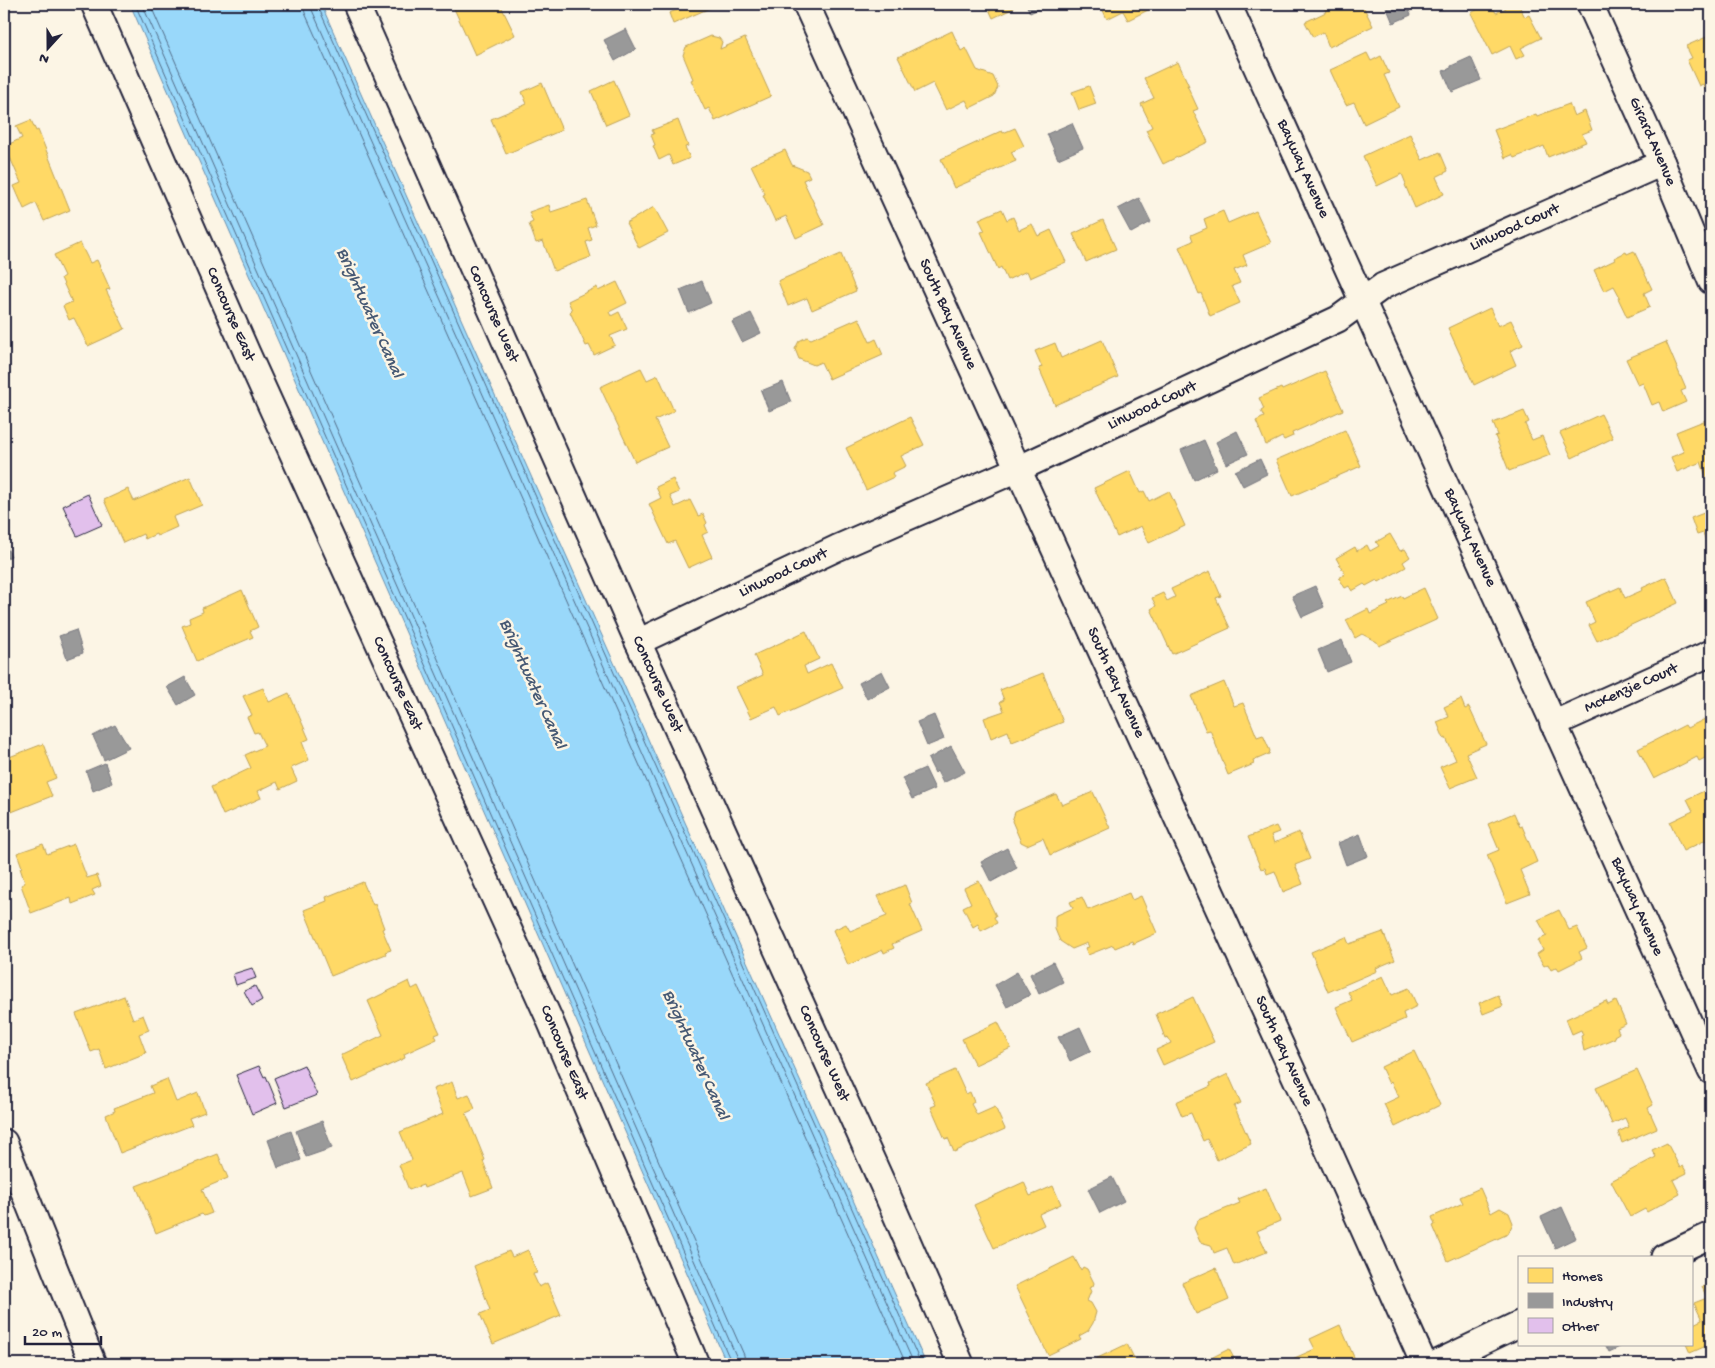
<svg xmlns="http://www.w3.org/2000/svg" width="1715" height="1368" viewBox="0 0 1715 1368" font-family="'Gochi Hand',sans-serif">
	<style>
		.water { fill: #99d8fa; stroke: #698fae }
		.homes { fill: #ffd966; stroke: #bda259 }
		.industry { fill: #999; stroke: #75757d }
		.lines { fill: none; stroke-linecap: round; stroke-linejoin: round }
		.shore { stroke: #526b87; stroke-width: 1 }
		.building { fill: #e2c0ec; stroke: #22223b }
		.minor-casing { stroke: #22223b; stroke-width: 29 }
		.minor { stroke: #fcf5e5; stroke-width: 25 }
		.labels { text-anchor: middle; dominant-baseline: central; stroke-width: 5; stroke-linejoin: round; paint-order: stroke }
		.street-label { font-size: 16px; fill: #22223b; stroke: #fcf5e5 }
		.water-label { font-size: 18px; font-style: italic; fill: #465974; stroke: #fcf5e5 }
	</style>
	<rect width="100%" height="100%" fill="#fcf5e5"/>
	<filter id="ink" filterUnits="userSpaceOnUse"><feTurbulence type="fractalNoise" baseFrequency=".02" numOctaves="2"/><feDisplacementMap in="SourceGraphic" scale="10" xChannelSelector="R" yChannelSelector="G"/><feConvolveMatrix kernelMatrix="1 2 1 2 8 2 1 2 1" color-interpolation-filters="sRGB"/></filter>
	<g filter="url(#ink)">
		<path class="water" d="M130,4H321L926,1364H727Z"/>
		<g class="homes">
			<path d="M452,4H500L515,35L475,55Z"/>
			<path d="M675,4H719L673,24L669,13L677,10Z"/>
			<path d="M990,4H1012L1014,8L993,18L987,5Z"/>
			<path d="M1100,4H1153L1154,7L1128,20L1123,11L1107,19Z"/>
			<path d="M1323,4H1362L1373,26L1329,47L1323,32L1313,37L1305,22L1326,12Z"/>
			<path d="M1488,4H1491L1496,13L1506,8L1504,4H1522L1519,6L1525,17L1529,15L1541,38L1521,48L1525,55L1516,59L1510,46L1492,55L1471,13Z"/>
			<path d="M952,31L961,51L966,48L977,70L993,76L998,87L994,96L970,108L966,100L946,110L933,83L915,92L898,57Z"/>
			<path d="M1711,35V102H1710L1703,84L1699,86L1687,60L1692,58L1686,46Z"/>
			<path d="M711,36L719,38L722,42L720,49L745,38L771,96L715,121L709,108L705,110L691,80L693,79L683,55L686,47Z"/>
			<path d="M1367,53L1371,61L1381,56L1389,73L1384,75L1399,107L1364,124L1354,102L1346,105L1330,70Z"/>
			<path d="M1178,62L1189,86L1187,85L1198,109L1193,111L1208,142L1163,164L1146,130L1152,127L1141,104L1154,98L1144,78Z"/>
			<path d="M614,80L629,115L606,125L591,91Z"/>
			<path d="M542,83L562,130L506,154L491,119L527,104L522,92Z"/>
			<path d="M1089,86L1096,104L1079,110L1072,92Z"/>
			<path d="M1569,104L1574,116L1585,111L1592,130L1582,134L1586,142L1548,157L1544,146L1514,158L1512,155L1505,158L1494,130L1536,114L1537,116Z"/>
			<path d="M31,120L36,131L38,130L70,210L44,221L36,203L24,209L14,186L21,183L5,146L22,138L16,126Z"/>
			<path d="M678,120L688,146L685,147L690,158L673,165L669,155L659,160L653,146L655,145L651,135L654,134L652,130Z"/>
			<path d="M1015,128L1024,146L1011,152L1016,161L954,188L941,159L1002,131L1003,133Z"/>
			<path d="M1410,134L1422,160L1440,152L1448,171L1436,177L1444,194L1415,208L1405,185L1406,184L1402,174L1377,186L1363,156Z"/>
			<path d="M785,150L792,165L807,171L810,177L803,180L824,225L796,238L786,216L775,221L763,195L765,194L751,165Z"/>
			<path d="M587,200L596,225L588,228L592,240L586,242L591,257L554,271L543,241L536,243L529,224L533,222L529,212L549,205L551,212Z"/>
			<path d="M654,207L668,233L639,248L626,223Z"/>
			<path d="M1002,209L1007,220L1013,217L1019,230L1032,224L1038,236L1051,230L1066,262L1030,278L1027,271L1007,280L1001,267L998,269L981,232L985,231L979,219Z"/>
			<path d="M1223,211L1228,223L1256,211L1271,243L1243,255L1247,265L1234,270L1240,283L1232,286L1240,303L1210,316L1201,293L1199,294L1179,247L1193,241L1191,235L1207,228L1204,219Z"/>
			<path d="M1103,220L1116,249L1086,262L1073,234Z"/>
			<path d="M80,243L90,263L97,260L110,289L106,290L125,329L88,346L74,318L69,320L63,306L72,302L61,278L64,276L54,255Z"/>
			<path d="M1634,251L1652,289L1644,293L1650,307L1627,317L1618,298L1620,297L1614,286L1604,291L1594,270L1615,260L1614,258L1626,252L1627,254Z"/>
			<path d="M841,254L856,291L812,310L807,298L788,306L778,281Z"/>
			<path d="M617,282L627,303L609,312L611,316L619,312L627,329L610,336L615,345L594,355L589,345L586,346L570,312L572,310L568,301L597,287L598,291Z"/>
			<path d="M1490,308L1498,326L1511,320L1523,345L1510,351L1516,365L1474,385L1448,328Z"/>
			<path d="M859,318L870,342L876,339L883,355L829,379L821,362L814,365L799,359L795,349L799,341L807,337L811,339Z"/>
			<path d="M1102,340L1118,377L1055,405L1039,368L1042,367L1035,351L1055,343L1061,358Z"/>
			<path d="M1666,342L1686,389L1681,391L1686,402L1663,412L1659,402L1652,405L1643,383L1638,385L1626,359Z"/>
			<path d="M641,368L647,380L658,375L674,411L655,420L668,447L635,462L600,387Z"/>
			<path d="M1325,371L1343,410L1292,433L1293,436L1284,440L1282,437L1266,445L1256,421L1264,417L1261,411L1264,409L1259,398L1281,388L1282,390Z"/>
			<path d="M1524,411L1529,422L1525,424L1532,440L1542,436L1550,455L1509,471L1495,436L1498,435L1493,423Z"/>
			<path d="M1601,414L1613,438L1572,458L1560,433Z"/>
			<path d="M910,417L924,445L901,456L906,466L892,473L894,477L866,490L846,448Z"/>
			<path d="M1711,418V477L1707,479L1701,462L1677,472L1671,457L1684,452L1676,432Z"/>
			<path d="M1345,430L1361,466L1292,496L1276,460Z"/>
			<path d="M1130,471L1140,493L1144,491L1149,501L1169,491L1185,526L1149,543L1141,526L1117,537L1094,488Z"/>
			<path d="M190,477L202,505L173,517L177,527L157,536L156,534L145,539L143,534L123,543L104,500L128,489L134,501Z"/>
			<path d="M673,479L679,492L670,496L675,507L690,500L698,516L703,514L707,523L705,525L708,532L702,535L712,557L688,568L675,541L668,544L649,504L661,498L656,487Z"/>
			<path d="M1709,511L1711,512V547L1709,548L1703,533L1697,535L1691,518Z"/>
			<path d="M1390,534L1400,551L1405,549L1410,557L1403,562L1406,567L1379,582L1377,580L1366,586L1364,584L1352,591L1349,586L1345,588L1339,578L1345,574L1336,558L1355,547L1357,551L1367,545L1370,551L1379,546L1376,542Z"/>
			<path d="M1210,571L1221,596L1216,598L1230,628L1172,654L1151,609L1156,606L1152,598L1163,593L1167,601L1175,597L1171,589Z"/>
			<path d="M1666,577L1678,603L1597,641L1589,625L1595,622L1586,602L1620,587L1625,598L1643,590L1642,588Z"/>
			<path d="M1424,588L1438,619L1379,646L1377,642L1362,634L1355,638L1346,620L1368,609L1370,614L1389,605L1387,603L1402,596L1403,598Z"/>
			<path d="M242,590L258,627L250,631L253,637L197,661L182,626L190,623L189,618L203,612L202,608Z"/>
			<path d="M806,631L819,659L804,666L807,674L831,663L843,688L780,716L776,707L751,718L736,687L763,675L754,655Z"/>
			<path d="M1043,673L1063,722L1012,742L1008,731L991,738L984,718L1004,711L1000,702L1004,700L1000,690Z"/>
			<path d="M1224,682L1234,706L1243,703L1257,737L1263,735L1270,751L1269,754L1253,761L1254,764L1228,775L1210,730L1206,731L1191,696Z"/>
			<path d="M263,688L269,702L289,693L309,739L302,742L309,760L291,768L297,781L280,789L277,782L258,791L261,798L223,815L211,787L251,768L245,755L265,746L258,732L254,733L247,717L252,715L243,696Z"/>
			<path d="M1461,699L1465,709L1469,707L1486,744L1466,753L1477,777L1450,788L1440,767L1456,760L1446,738L1444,739L1437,722L1449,717L1444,707Z"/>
			<path d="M1705,719L1711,731V755L1699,761L1697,757L1654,779L1638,749L1685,725L1687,728Z"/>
			<path d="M43,744L56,778L46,782L52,796L4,815V759Z"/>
			<path d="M1706,790L1708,793L1711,791V841L1707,843L1706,840L1683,851L1670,822L1693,811L1687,799Z"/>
			<path d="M1093,792L1110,828L1050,855L1043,838L1027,845L1021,842L1012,821L1015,812L1056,794L1062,805Z"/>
			<path d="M1514,813L1520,827L1522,826L1537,862L1520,870L1530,894L1507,903L1487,855L1499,850L1488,824Z"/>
			<path d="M1276,826L1279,832L1271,835L1274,843L1299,832L1310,859L1295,865L1303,884L1283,892L1275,871L1267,874L1265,868L1261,869L1248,837Z"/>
			<path d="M43,844L47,854L74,844L87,878L97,875L101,886L92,890L95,895L72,904L71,898L31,913L21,885L25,883L20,868L22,867L17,853Z"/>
			<path d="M1711,874V888L1706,877Z"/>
			<path d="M979,881L996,916L994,917L997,923L981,931L978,924L973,927L963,907L971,903L964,888Z"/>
			<path d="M363,882L373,905L375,904L384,928L382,929L391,950L385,952L386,954L331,976L304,910L327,901L326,897Z"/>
			<path d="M905,885L912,903L910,904L922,931L892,944L894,948L884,953L883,950L848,965L833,930L846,924L850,931L887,916L878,896Z"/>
			<path d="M1129,893L1132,900L1141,896L1157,933L1133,944L1132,941L1115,948L1113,945L1088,955L1085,948L1089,947L1087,943L1072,949L1060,941L1055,929V916L1073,908L1070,902L1082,897L1088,910Z"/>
			<path d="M1559,910L1569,930L1577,927L1587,948L1579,952L1582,958L1575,962L1559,970L1557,967L1551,970L1548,964L1544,966L1537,954L1543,950L1538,940L1547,936L1538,920Z"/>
			<path d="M1383,932L1395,960L1376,968L1377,971L1328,992L1311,952L1346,937L1349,944Z"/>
			<path d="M1383,976L1392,995L1409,988L1417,1006L1403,1013L1405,1019L1352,1042L1336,1007L1352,1000L1348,992Z"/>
			<path d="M409,981L412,989L418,986L440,1033L435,1035L437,1039L404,1054L405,1058L353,1082L341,1055L383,1035L368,1001Z"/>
			<path d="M1498,995L1503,1006L1483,1014L1479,1003Z"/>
			<path d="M124,996L133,1019L143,1015L149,1030L139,1034L146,1053L106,1069L99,1049L91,1052L76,1014Z"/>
			<path d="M1193,997L1214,1042L1163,1065L1156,1050L1171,1043L1168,1037L1165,1038L1156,1014Z"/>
			<path d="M1606,1001L1608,1005L1616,1001L1626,1024L1617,1028L1619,1033L1614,1036L1615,1038L1584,1051L1581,1036L1583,1035L1581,1030L1572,1034L1566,1019Z"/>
			<path d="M998,1022L1011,1048L975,1065L962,1039Z"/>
			<path d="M1414,1051L1440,1105L1395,1127L1384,1104L1399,1097L1391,1082L1389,1084L1381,1067Z"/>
			<path d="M955,1070L966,1094L970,1092L974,1102L971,1104L977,1115L995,1107L1005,1129L954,1152L948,1138L945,1139L931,1107L936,1105L926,1083Z"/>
			<path d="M1637,1070L1653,1105L1648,1108L1657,1128L1622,1143L1618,1132L1629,1127L1625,1118L1612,1124L1596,1088Z"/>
			<path d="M1228,1074L1241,1103L1234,1106L1251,1144L1217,1160L1207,1139L1203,1141L1191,1113L1182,1116L1176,1102L1211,1086L1210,1083Z"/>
			<path d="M167,1079L176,1102L198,1093L205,1112L189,1118L192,1125L120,1153L106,1115L115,1111L114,1108L153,1093L150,1086Z"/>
			<path d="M452,1082L458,1098L469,1094L475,1109L466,1113L485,1160L483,1161L493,1188L472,1196L463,1173L424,1188L423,1185L409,1190L399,1165L412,1160L400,1132L443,1114L433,1089Z"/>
			<path d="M1667,1143L1680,1168L1683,1166L1687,1173L1673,1180L1680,1194L1647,1212L1645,1209L1630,1217L1611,1181L1656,1157L1652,1150Z"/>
			<path d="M218,1154L228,1178L202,1189L212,1213L204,1216L202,1214L156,1233L136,1186Z"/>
			<path d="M1024,1182L1030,1196L1053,1186L1061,1204L1039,1214L1044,1225L994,1248L974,1205Z"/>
			<path d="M1266,1188L1280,1221L1257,1231L1267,1252L1234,1265L1227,1248L1214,1253L1211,1245L1200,1242L1194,1228L1198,1220L1240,1203L1238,1199Z"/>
			<path d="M1480,1188L1491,1213L1500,1208L1509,1213L1513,1223L1508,1234L1448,1261L1433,1226L1435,1225L1432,1217L1463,1203L1460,1197Z"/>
			<path d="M528,1250L537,1273L533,1274L539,1287L547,1283L561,1315L493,1344L480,1314L490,1310L474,1266L509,1251L512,1257Z"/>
			<path d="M1074,1257L1081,1270L1083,1267L1087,1269L1094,1283L1093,1286L1089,1288L1091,1291L1087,1301L1091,1303L1096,1312L1093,1323L1088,1331L1079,1336L1081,1339L1048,1355L1015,1286Z"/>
			<path d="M1216,1268L1229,1300L1196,1314L1182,1283Z"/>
			<path d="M1711,1283V1344L1690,1353L1686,1344H1691V1325L1702,1320L1694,1303L1707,1298L1702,1287Z"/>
			<path d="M1340,1325L1357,1364H1281L1315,1349L1310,1339Z"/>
			<path d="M1127,1344L1137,1364H1085Z"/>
			<path d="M1229,1349L1237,1364H1204L1203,1362Z"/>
		</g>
		<g class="industry">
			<path d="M1026,4H1049L1030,13Z"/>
			<path d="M1385,4H1406L1411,15L1393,23Z"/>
			<path d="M626,29L636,49L615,61L604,40Z"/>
			<path d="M1471,57L1481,80L1452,92L1443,71L1451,68V66Z"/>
			<path d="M1072,123L1083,148L1058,159L1047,134Z"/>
			<path d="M1139,198L1151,222L1131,233L1118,209Z"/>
			<path d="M702,281L711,303L689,313L680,290Z"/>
			<path d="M751,313L761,333L742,342L732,322Z"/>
			<path d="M783,382L791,402L769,411L761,391Z"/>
			<path d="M1237,431L1248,454L1226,464L1216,442Z"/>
			<path d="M1204,440L1217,469L1194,480L1181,450Z"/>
			<path d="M1260,459L1267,474L1243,486L1235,471Z"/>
			<path d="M4,542L11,556L4,560Z"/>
			<path d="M1315,586L1324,607L1302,617L1292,596Z"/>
			<path d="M76,630L83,653L67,659L59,636Z"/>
			<path d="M1342,640L1351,662L1327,672L1318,650Z"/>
			<path d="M882,671L890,687L867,699L859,683Z"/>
			<path d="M185,677L195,695L178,705L167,687Z"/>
			<path d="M934,715L944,739L927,746L917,722Z"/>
			<path d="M115,725L129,748L104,760L93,736Z"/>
			<path d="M951,746L965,772L943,783L937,771L935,773L928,759Z"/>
			<path d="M105,763L112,783L93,791L86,771Z"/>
			<path d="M925,768L935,789L912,799L902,778Z"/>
			<path d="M1360,834L1368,856L1346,865L1338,843Z"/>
			<path d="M1007,848L1017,868L991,882L981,862Z"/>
			<path d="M1053,962L1063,982L1039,994L1030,974Z"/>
			<path d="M1017,972L1030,995L1007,1007L995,985Z"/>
			<path d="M1080,1027L1091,1051L1070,1061L1058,1037Z"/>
			<path d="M322,1121L332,1148L306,1157L296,1131Z"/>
			<path d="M291,1131L301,1160L278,1168L268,1140Z"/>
			<path d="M1112,1177L1124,1201L1100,1213L1088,1189Z"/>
			<path d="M1562,1207L1576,1238L1555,1248L1541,1217Z"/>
			<path d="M1605,1344H1623L1624,1345L1609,1352Z"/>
		</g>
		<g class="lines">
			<g class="shore">
				<path d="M135,4L732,1364"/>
				<path d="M142,4L737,1358L738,1364"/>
				<path d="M150,4L744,1355L745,1364"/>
				<path d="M303,4L305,13L906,1364"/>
				<path d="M311,4L312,10L914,1364"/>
				<path d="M317,4L921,1364"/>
			</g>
		</g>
		<g class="building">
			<path d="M88,494L102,525L77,536L63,506Z"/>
			<path d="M252,968L256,978L236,985L233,974Z"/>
			<path d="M255,986L262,1000L252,1006L244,991Z"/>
			<path d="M304,1065L317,1095L286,1107L274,1078Z"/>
			<path d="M259,1066L264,1077L266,1076L277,1103L252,1114L236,1075Z"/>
		</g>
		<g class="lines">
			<defs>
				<g id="minor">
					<path id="s1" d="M94,4L247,353L548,1016L696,1364"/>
					<path id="s2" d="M356,4L638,642L883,1185L961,1364"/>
					<path id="s3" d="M806,4L1318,1127L1424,1364"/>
					<path id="s4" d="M1228,4L1711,1071"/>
					<path id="s5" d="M1590,4L1662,163L1711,281"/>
					<path id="s6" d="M638,642L837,548L1018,469L1338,319L1383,286L1662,163"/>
					<path id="s7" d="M1553,724L1711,653"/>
					<path d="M4,1142L93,1364"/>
					<path d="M1664,1257L1711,1235"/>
					<path d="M1435,1364L1519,1324"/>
				</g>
			</defs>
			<use href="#minor" class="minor-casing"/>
			<use href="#minor" class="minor"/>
		</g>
	</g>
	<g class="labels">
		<g class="street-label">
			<text stroke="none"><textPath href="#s5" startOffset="151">Girard Avenue</textPath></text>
			<text stroke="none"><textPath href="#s4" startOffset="181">Bayway Avenue</textPath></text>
			<text stroke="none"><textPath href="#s6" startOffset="971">Linwood Court</textPath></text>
			<text stroke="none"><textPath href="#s1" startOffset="339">Concourse East</textPath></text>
			<text stroke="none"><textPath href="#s2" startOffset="339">Concourse West</textPath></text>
			<text stroke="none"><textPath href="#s3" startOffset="341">South Bay Avenue</textPath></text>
			<text stroke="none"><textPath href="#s6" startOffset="566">Linwood Court</textPath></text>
			<text stroke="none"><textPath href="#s4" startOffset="586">Bayway Avenue</textPath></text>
			<text stroke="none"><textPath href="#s6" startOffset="161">Linwood Court</textPath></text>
			<text stroke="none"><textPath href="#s1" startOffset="744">Concourse East</textPath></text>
			<text stroke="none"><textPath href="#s2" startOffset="744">Concourse West</textPath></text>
			<text stroke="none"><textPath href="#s3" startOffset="746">South Bay Avenue</textPath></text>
			<text stroke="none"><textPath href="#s7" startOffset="86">McKenzie Court</textPath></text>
			<text stroke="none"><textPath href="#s4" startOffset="991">Bayway Avenue</textPath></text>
			<text stroke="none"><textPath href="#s1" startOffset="1149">Concourse East</textPath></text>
			<text stroke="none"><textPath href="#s3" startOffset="1151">South Bay Avenue</textPath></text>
			<text stroke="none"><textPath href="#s2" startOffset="1149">Concourse West</textPath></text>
		</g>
		<g class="water-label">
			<text transform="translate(369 313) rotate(66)">Brightwater Canal</text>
			<text transform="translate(532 684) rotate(66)">Brightwater Canal</text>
			<text transform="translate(695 1055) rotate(66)">Brightwater Canal</text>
		</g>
	</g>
	<rect width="1715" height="1368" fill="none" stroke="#fcf5e5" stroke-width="20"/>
	<rect x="10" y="10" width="1695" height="1348" fill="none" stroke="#22223b" stroke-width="2" filter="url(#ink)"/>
	<rect x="1518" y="1256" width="175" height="90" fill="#fcf5e5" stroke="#a5a1a1"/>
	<rect x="1528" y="1268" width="25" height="15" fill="#ffd966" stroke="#a5a1a1"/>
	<text x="1562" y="1280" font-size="15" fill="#22223b">Homes</text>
	<rect x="1528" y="1293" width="25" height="15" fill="#999999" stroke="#a5a1a1"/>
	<text x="1562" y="1306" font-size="15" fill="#22223b">Industry</text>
	<rect x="1528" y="1318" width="25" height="15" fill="#e2c0ec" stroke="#a5a1a1"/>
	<text x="1562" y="1330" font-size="15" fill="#22223b">Other</text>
	<g transform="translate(48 48) rotate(201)" stroke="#fcf5e5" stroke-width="4" paint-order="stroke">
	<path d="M0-4L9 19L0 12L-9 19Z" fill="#22223b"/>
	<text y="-8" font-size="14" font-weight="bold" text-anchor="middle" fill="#22223b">N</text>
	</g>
	<path d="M25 1336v8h76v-8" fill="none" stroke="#22223b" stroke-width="2.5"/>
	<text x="32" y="1336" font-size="15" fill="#22223b" stroke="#fcf5e5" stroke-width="4" paint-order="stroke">20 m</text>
</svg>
